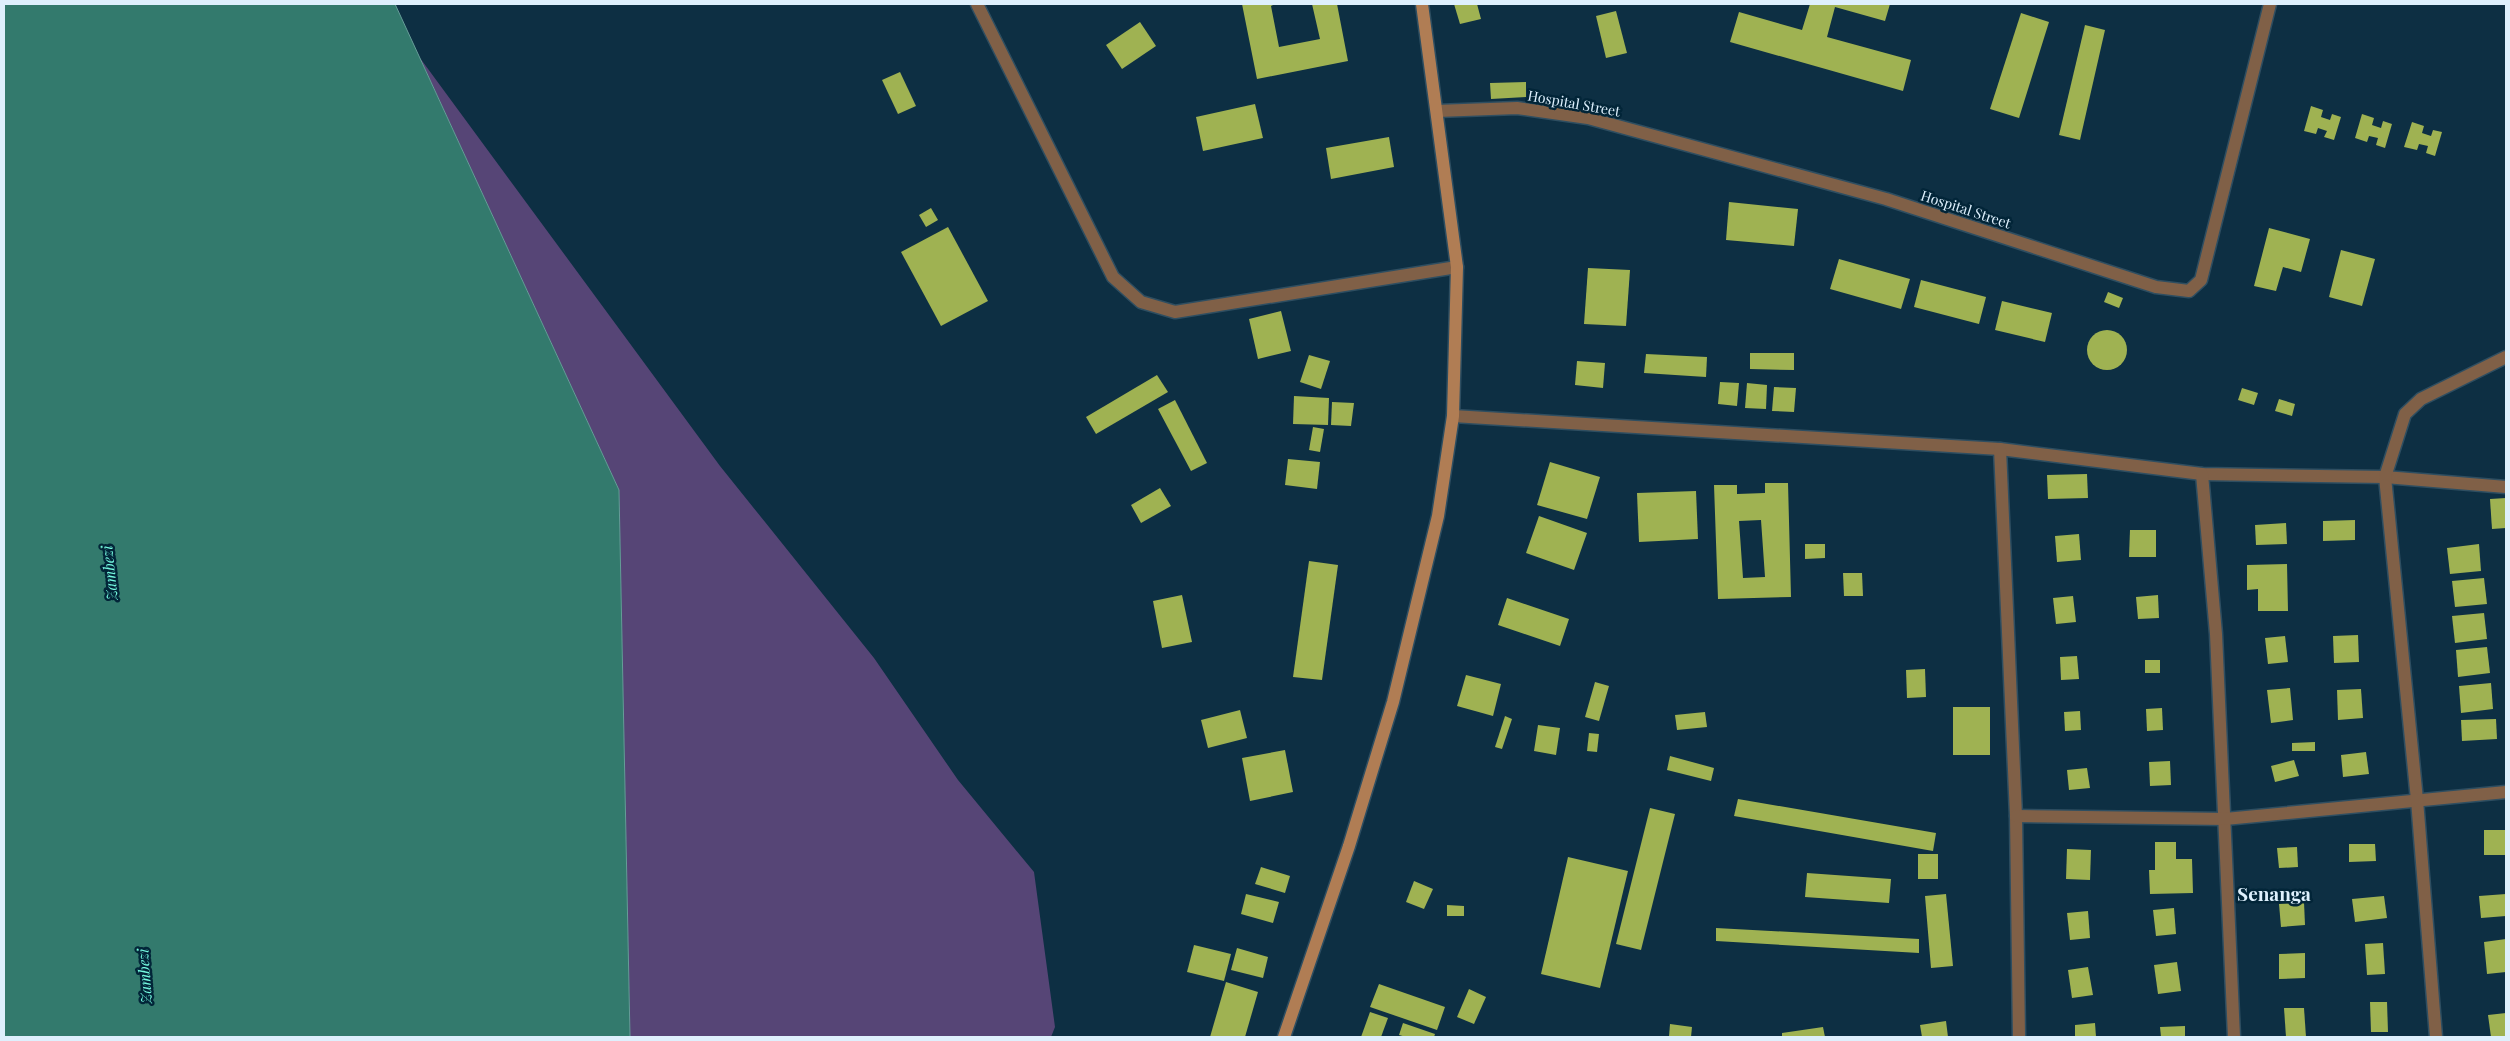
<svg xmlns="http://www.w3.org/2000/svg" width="2510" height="1041" viewBox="0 0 2510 1041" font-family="'Playfair Display',serif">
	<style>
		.green { fill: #564576 }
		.water { fill: #337a6d; stroke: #669d98 }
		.building { fill: #9fb252; fill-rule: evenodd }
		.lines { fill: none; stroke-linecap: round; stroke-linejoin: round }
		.street-casing { stroke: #2e4e61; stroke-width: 15 }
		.secondary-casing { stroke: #2e4e61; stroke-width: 15 }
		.street { stroke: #806047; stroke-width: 12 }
		.secondary { stroke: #b07d54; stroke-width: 12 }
		.labels { text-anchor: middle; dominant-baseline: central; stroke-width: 5; stroke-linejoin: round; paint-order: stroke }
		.street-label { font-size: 14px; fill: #def0fd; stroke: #022538 }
		.water-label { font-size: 15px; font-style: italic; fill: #75fae0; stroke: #022538 }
		.district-label { font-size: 19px; font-weight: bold; fill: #def0fd; stroke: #022538 }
	</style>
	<rect width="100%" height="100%" fill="#0d2f43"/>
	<path class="green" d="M420,58L720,466L874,658L958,780L1034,872L1055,1027L1051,1037H630L619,490Z"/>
	<path class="water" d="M4,4H395L619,490L630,1037H4Z"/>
	<g class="building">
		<path d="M1242,4H1275L1271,6L1279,47L1320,39L1312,4H1337L1348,61L1257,79Z"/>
		<path d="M1454,4H1477L1481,19L1460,24Z"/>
		<path d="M1810,4H1890L1885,21L1835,7L1827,37L1911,60L1903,91L1730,42L1739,12L1802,30Z"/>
		<path d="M1616,11L1627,53L1606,58L1596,16Z"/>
		<path d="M2021,13L2049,22L2019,118L1990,109Z"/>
		<path d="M1140,22L1156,46L1122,69L1106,45Z"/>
		<path d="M2085,25L2105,30L2080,140L2059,135Z"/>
		<path d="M900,72L916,106L898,114L882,80Z"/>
		<path d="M1526,82V97L1491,99L1490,83Z"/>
		<path d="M1255,104L1263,138L1203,151L1196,117Z"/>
		<path d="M2311,106L2323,110L2321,117L2330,120L2332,114L2341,117L2334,140L2324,137L2327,131L2318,128L2316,134L2304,131Z"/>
		<path d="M2362,114L2374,118L2372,125L2381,128L2383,121L2392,124L2385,148L2376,145L2378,138L2369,136L2367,142L2355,138Z"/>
		<path d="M2412,122L2424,126L2422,133L2431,136L2433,130L2442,132L2435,156L2426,153L2428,146L2419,144L2417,150L2404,147Z"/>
		<path d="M1389,137L1394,167L1331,179L1326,148Z"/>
		<path d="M1729,202L1798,209L1794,246L1726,240Z"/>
		<path d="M931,208L938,220L926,227L919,215Z"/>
		<path d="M948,227L988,301L941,326L901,252Z"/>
		<path d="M2269,228L2310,239L2301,272L2283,267L2276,291L2254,286Z"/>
		<path d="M2341,250L2375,259L2362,306L2329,297Z"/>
		<path d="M1839,259L1910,279L1901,309L1830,289Z"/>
		<path d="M1588,268L1630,270L1626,326L1584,324Z"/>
		<path d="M1921,280L1986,297L1979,324L1914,307Z"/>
		<path d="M2108,292L2123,298L2119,308L2104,302Z"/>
		<path d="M2002,301L2052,313L2045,342L1995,330Z"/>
		<path d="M1281,311L1291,351L1258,359L1249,319Z"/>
		<circle cx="2107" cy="350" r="20"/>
		<path d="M1750,353H1794V370L1750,369Z"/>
		<path d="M1646,354L1707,357L1706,377L1644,373Z"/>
		<path d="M1309,355L1330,361L1321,389L1300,382Z"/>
		<path d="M1577,361L1605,363L1603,388L1575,385Z"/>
		<path d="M1157,375L1168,392L1096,434L1086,417Z"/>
		<path d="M1720,382L1739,383L1737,406L1718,404Z"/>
		<path d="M1747,383L1767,385L1766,409L1745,408Z"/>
		<path d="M1774,387L1796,388L1794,412L1772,411Z"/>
		<path d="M2242,388L2258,393L2254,405L2238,400Z"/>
		<path d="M1294,396L1329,398L1328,425L1293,424Z"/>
		<path d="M2279,399L2295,404L2292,416L2275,411Z"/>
		<path d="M1175,400L1207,463L1191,471L1158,409Z"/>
		<path d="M1332,402L1354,403L1351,426L1331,425Z"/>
		<path d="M1313,427L1324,429L1320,452L1309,450Z"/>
		<path d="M1288,459L1320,462L1317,489L1285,485Z"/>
		<path d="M1550,462L1600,477L1587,519L1537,505Z"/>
		<path d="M2087,474L2088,498L2048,499L2047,475Z"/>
		<path d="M1765,483H1788L1791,597L1718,599L1714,485H1737V494L1765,493ZM1761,520L1765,577L1743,578L1739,521Z"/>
		<path d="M1160,488L1171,506L1141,523L1131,505Z"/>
		<path d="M1696,491L1698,539L1639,542L1637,493Z"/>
		<path d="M2506,498V528L2492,529L2490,499Z"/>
		<path d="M1539,516L1587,533L1574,570L1526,553Z"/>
		<path d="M2355,520V540L2323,541V521Z"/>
		<path d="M2286,523L2287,544L2256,545L2255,525Z"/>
		<path d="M2130,530H2156V557H2129Z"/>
		<path d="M2079,534L2081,560L2057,562L2055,536Z"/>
		<path d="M1805,544H1825V558L1805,559Z"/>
		<path d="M2479,544L2481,571L2450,574L2447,548Z"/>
		<path d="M1309,561L1338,565L1322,680L1293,677Z"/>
		<path d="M2287,564L2288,611H2258V589L2247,590V565Z"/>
		<path d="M1843,573H1862L1863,596H1844Z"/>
		<path d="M2484,578L2487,604L2455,607L2452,581Z"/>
		<path d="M1182,595L1192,642L1162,648L1153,601Z"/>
		<path d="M2158,595L2159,618L2138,619L2136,597Z"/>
		<path d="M2073,596L2076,622L2056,624L2053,598Z"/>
		<path d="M1507,598L1569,619L1560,646L1498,625Z"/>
		<path d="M2484,613L2487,639L2455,643L2452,616Z"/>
		<path d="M2358,635L2359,662L2334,663L2333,636Z"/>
		<path d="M2285,636L2288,662L2268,664L2265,638Z"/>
		<path d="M2487,647L2490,673L2458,677L2456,650Z"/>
		<path d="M2077,656L2079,679L2061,680L2060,657Z"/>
		<rect x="2145" y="660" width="15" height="13"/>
		<path d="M1925,669L1926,697L1907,698L1906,670Z"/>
		<path d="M1466,675L1501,684L1493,716L1457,706Z"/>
		<path d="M1595,682L1609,686L1599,721L1585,717Z"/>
		<path d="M2491,683L2493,709L2461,713L2459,686Z"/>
		<path d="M2290,688L2293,720L2271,723L2267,690Z"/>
		<path d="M2361,689L2363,718L2338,720L2337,690Z"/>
		<rect x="1953" y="707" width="37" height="48"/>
		<path d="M2162,708L2163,730L2147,731L2146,709Z"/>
		<path d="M1240,710L1247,738L1208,748L1201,720Z"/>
		<path d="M2080,711L2081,730L2065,731L2064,712Z"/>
		<path d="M1705,712L1707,727L1677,730L1675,715Z"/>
		<path d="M1505,716L1512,719L1502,749L1495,747Z"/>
		<path d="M2496,719L2497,739L2462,741L2461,720Z"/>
		<path d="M1538,725L1560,728L1556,755L1534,751Z"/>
		<path d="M1589,733L1599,734L1597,752L1587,751Z"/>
		<path d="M2315,742V751H2292V743Z"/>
		<path d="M1285,750L1293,792L1250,801L1242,758Z"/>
		<path d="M2366,752L2369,774L2343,777L2341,755Z"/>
		<path d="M1670,756L1714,768L1711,781L1667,770Z"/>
		<path d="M2294,760L2299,776L2275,782L2271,766Z"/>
		<path d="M2170,761L2171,785L2150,786L2149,762Z"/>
		<path d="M2087,768L2090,788L2069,790L2067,770Z"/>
		<path d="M1738,799L1936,833L1933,851L1734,816Z"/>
		<path d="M1650,808L1675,814L1641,950L1616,944Z"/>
		<rect x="2484" y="830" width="22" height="25"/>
		<path d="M2155,842H2176V859H2192L2193,893L2150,894L2149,870H2155Z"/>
		<path d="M2349,844H2375L2376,861L2349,862Z"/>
		<path d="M2297,847L2298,867L2279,868L2277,848Z"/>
		<path d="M2067,849L2091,850L2090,880L2066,879Z"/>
		<rect x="1918" y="854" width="20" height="25"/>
		<path d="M1568,857L1628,871L1600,988L1541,974Z"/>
		<path d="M1261,867L1290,876L1285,893L1255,884Z"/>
		<path d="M1807,873L1891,879L1889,903L1805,897Z"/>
		<path d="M1414,881L1433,889L1424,909L1406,902Z"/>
		<path d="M1246,894L1279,902L1273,923L1241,914Z"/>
		<path d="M1946,894L1953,966L1931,968L1925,896Z"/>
		<path d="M2506,894V916L2481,918L2479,896Z"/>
		<path d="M2384,896L2387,918L2355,922L2352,899Z"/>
		<path d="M2304,902L2305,925L2281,927L2279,904Z"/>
		<path d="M1447,905L1464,906V916H1447Z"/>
		<path d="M2174,908L2176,934L2156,936L2153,910Z"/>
		<path d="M2088,911L2090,938L2070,940L2067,913Z"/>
		<path d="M1716,928L1919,939V953L1716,941Z"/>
		<path d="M2506,939V972L2487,974L2484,942Z"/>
		<path d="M2383,943L2385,974L2367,975L2365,944Z"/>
		<path d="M1194,945L1231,954L1224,981L1187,972Z"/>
		<path d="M1237,948L1268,957L1263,978L1231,970Z"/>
		<path d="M2305,953V978L2279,979V954Z"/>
		<path d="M2177,962L2181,991L2158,994L2154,965Z"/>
		<path d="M2088,967L2093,995L2072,998L2068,970Z"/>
		<path d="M1226,982L1258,992L1245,1037H1210Z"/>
		<path d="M1379,984L1445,1007L1437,1030L1370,1007Z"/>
		<path d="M1469,989L1486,997L1474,1024L1457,1017Z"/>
		<path d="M2370,1002H2387L2388,1032H2371Z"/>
		<path d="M2284,1008H2304L2306,1037H2286Z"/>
		<path d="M1370,1012L1388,1018L1381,1037H1361Z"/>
		<path d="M2506,1013V1037H2491L2488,1015Z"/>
		<path d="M1946,1021L1948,1037H1922L1920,1025Z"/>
		<path d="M1403,1023L1435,1034L1434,1037H1406L1399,1035Z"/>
		<path d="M2095,1023L2096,1037H2075V1025Z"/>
		<path d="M1670,1024L1692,1027L1691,1037H1669Z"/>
		<path d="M2185,1026V1037H2161L2160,1027Z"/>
		<path d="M1823,1027L1825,1037H1782V1033Z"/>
	</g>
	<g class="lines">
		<defs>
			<g id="street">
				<path d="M977,4L1113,277L1141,302L1175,312L1457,267"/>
				<path d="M1437,111L1517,108L1588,118L1886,199L2156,287L2189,291L2201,280L2270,4"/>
				<path d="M1453,416L2000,449L2202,474L2385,477L2506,487"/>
				<path d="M2000,449L2016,816L2019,1037"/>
				<path d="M2202,474L2216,634L2234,1037"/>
				<path d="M2016,816L2225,819L2506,792"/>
				<path d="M2436,1037L2417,800L2385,477L2405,414L2421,399L2506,357"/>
			</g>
			<path id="secondary" d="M1284,1037L1349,846L1393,702L1438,516L1453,416L1457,267L1422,4"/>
		</defs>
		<use href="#street" class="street-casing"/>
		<use href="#secondary" class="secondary-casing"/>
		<use href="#street" class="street"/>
		<use href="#secondary" class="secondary"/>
	</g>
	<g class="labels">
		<g class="street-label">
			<text transform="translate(1574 103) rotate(10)">Hospital Street</text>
			<text transform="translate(1966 209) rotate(18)">Hospital Street</text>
		</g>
		<g class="water-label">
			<text transform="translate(109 573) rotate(-96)">Zambezi</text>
			<text transform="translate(144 976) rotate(-94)">Zambezi</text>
		</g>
		<g class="district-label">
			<text x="2274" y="893">Senanga</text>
		</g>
	</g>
	<rect width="2510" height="1041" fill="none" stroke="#def0fd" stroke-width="10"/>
</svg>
